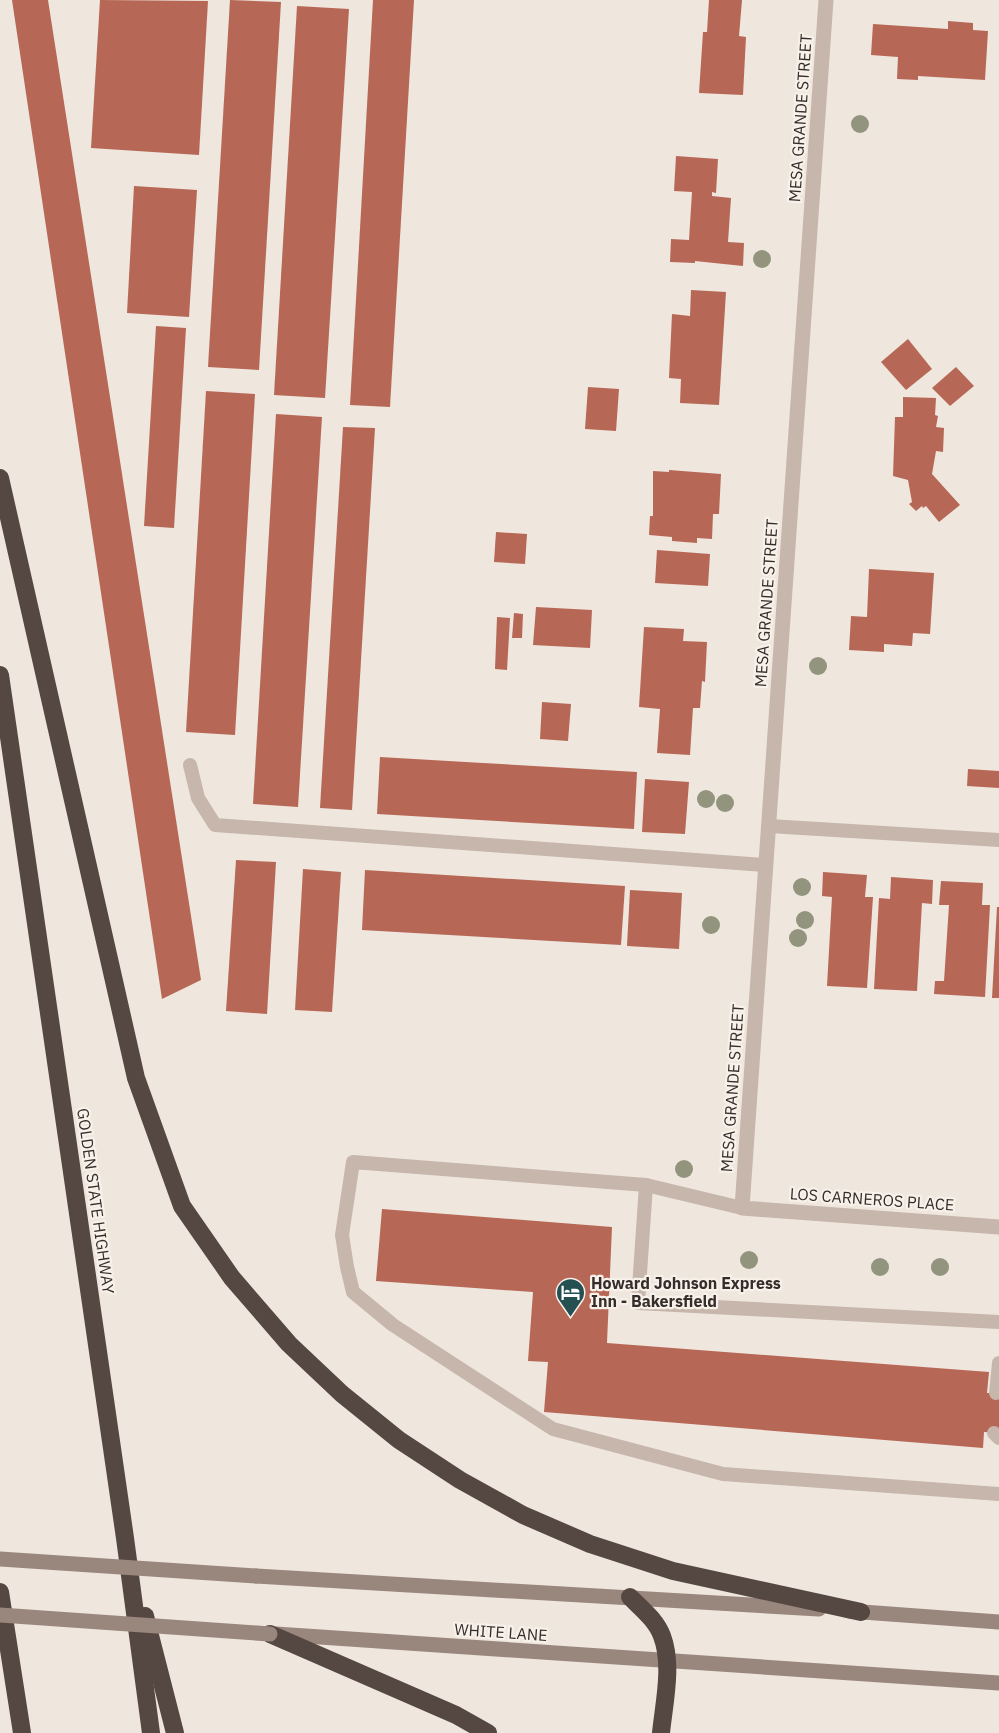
<svg xmlns="http://www.w3.org/2000/svg" width="999" height="1733" viewBox="0 0 999 1733" font-family="'IBM Plex Sans',sans-serif">
	<style>
		.building { fill: #b76755 }
		.lines { fill: none; stroke-linecap: round; stroke-linejoin: round }
		.lane { stroke: #c6b6ab; stroke-width: 14 }
		.street { stroke: #c6b6ab; stroke-width: 15 }
		.secondary { stroke: #99867d; stroke-width: 15 }
		.highway { stroke: #554742; stroke-width: 18 }
		.secondary-bridge { stroke: #99867d; stroke-width: 15 }
		.tree { fill: #92947e }
		.labels { text-anchor: middle; dominant-baseline: central; stroke-width: 4.5; stroke-linejoin: round; paint-order: stroke }
		.street-label { font-size: 16px; fill: #352d2a; stroke: #f7f1ea }
		.poi-label { font-size: 16px; font-weight: bold; fill: #352d2a; stroke: #f7f1ea; text-anchor: start }
	</style>
	<rect width="100%" height="100%" fill="#efe6de"/>
	<g class="building">
		<path d="M12,0H48L201,980L162,999Z"/>
		<path d="M100,0L208,1L199,155L91,148Z"/>
		<path d="M230,0L281,2L259,370L208,367Z"/>
		<path d="M373,0H414L390,407L350,405Z"/>
		<path d="M709,0H742L739,36L746,37L743,95L699,93L703,32H707Z"/>
		<path d="M297,6L349,9L325,398L274,395Z"/>
		<path d="M948,21L973,23V30L988,31L985,80L918,76V80L897,79L898,57L871,55L873,24L948,29Z"/>
		<path d="M676,156L718,159L716,193L712,192V196L731,198L728,242L744,243L743,266L695,261V263L670,262L671,239L689,240L692,192L674,191Z"/>
		<path d="M134,186L197,190L189,317L127,313Z"/>
		<path d="M691,290L726,292L719,405L680,403L681,379L669,378L672,314L690,316Z"/>
		<path d="M156,326L186,328L174,528L144,526Z"/>
		<path d="M908,339L932,369L906,390L881,362Z"/>
		<path d="M956,367L974,386L950,406L932,388Z"/>
		<path d="M588,387L619,389L616,431L585,429Z"/>
		<path d="M206,391L255,394L235,735L186,732Z"/>
		<path d="M903,397L936,398L935,415L938,416L936,427L944,428L943,452L936,451L932,474L960,505L939,522L926,506L923,508L922,506L916,511L909,504L912,502L908,480L893,476L895,417H903Z"/>
		<path d="M276,414L322,417L298,807L253,804Z"/>
		<path d="M343,427L375,428L352,810L320,808Z"/>
		<path d="M669,470L721,474L719,514H713L712,539L697,538V543L672,541V537L649,535L650,516H653V471L669,472Z"/>
		<path d="M496,532L527,534L525,564L494,562Z"/>
		<path d="M657,550L710,554L708,586L655,583Z"/>
		<path d="M869,569L934,573L930,634L913,633L912,646L884,644V652L849,650L851,616L867,617Z"/>
		<path d="M536,607L592,610L590,648L533,645Z"/>
		<path d="M514,613L523,614L522,638H512Z"/>
		<path d="M497,617L510,618L507,670L495,669Z"/>
		<path d="M644,627L684,629L683,641L707,642L705,682L702,681L700,708H693L690,755L657,753L660,709L639,707Z"/>
		<path d="M542,702L571,704L568,741L540,739Z"/>
		<path d="M380,757L637,772L634,829L377,814Z"/>
		<path d="M968,769L999,771V788L967,786Z"/>
		<path d="M645,779L689,782L685,834L642,832Z"/>
		<path d="M236,860L276,862L267,1014L226,1011Z"/>
		<path d="M303,869L341,872L332,1012L295,1010Z"/>
		<path d="M365,870L625,886L621,945L362,930Z"/>
		<path d="M823,872L867,875L865,897H873L867,988L827,986L832,897L822,896Z"/>
		<path d="M891,877L933,880L932,904L922,903L917,991L874,989L879,898L890,899Z"/>
		<path d="M941,881L983,883L982,905H990L985,997L934,994L935,981H944L949,905H939Z"/>
		<path d="M630,890L682,893L679,949L627,946Z"/>
		<path d="M997,907H999V998H992Z"/>
		<path d="M382,1209L612,1227L607,1343L989,1372L987,1393H999V1433L984,1432L983,1448L544,1412L548,1362L528,1361L533,1292L376,1281Z"/>
	</g>
	<g class="lines">
		<g class="lane">
			<path d="M190,765L198,798L215,825L765,865"/>
			<path d="M769,826L999,840"/>
			<path d="M646,1185L742,1208"/>
			<path d="M999,1322L638,1303L646,1185L353,1162L342,1235L347,1267L353,1292L393,1325L553,1429L723,1474L999,1494"/>
			<path d="M996,1393L999,1363"/>
			<path d="M994,1433L999,1438"/>
		</g>
		<path class="street" d="M826,0L742,1208L999,1227"/>
		<g class="secondary">
			<path d="M256,1576L819,1609"/>
			<path d="M849,1611L999,1622"/>
			<path d="M276,1634L999,1683"/>
		</g>
		<g class="highway">
			<path d="M0,478L136,1078L182,1206L232,1278L289,1344L342,1394L399,1440L460,1480L523,1515L590,1544L673,1571L861,1612"/>
			<path d="M0,675L125,1538L151,1733"/>
			<path d="M0,1592L22,1733"/>
			<path d="M630,1597C642,1609 656,1620 662,1636C673,1665 664,1703 661,1733"/>
			<path d="M145,1616L175,1733"/>
			<path d="M270,1634L456,1715L488,1733"/>
		</g>
		<g class="secondary-bridge">
			<path d="M0,1559L256,1576"/>
			<path d="M0,1615L270,1634"/>
		</g>
	</g>
	<g class="tree">
		<circle cx="860" cy="124" r="9"/>
		<circle cx="762" cy="259" r="9"/>
		<circle cx="818" cy="666" r="9"/>
		<circle cx="706" cy="799" r="9"/>
		<circle cx="725" cy="803" r="9"/>
		<circle cx="802" cy="887" r="9"/>
		<circle cx="805" cy="920" r="9"/>
		<circle cx="711" cy="925" r="9"/>
		<circle cx="798" cy="938" r="9"/>
		<circle cx="684" cy="1169" r="9"/>
		<circle cx="749" cy="1260" r="9"/>
		<circle cx="880" cy="1267" r="9"/>
		<circle cx="940" cy="1267" r="9"/>
	</g>
	<defs>
		<symbol id="hotel-pin" viewBox="-11 -11 22 30"><path d="M0 17L-7.5 6A9.5 9.5 0 1 1 7.5 6Z" fill="#245051" stroke="#f7f1ea"/><path d="M-6-4.5h1.5V1H6V5H4.5V3h-9V5H-6ZM-4 0a1.8 1.8 0 1 1 3.6 0ZM.5 0V-2.5h3Q6-2.5 6 0Z" fill="#fff"/></symbol>
	</defs>
	<g fill-rule="evenodd">
		<use href="#hotel-pin" x="554" y="1276" width="33" height="45"/>
	</g>
	<g class="labels">
		<g class="street-label">
			<text transform="translate(800 118) rotate(-86)">MESA GRANDE STREET</text>
			<text transform="translate(766 603) rotate(-86)">MESA GRANDE STREET</text>
			<text transform="translate(732 1088) rotate(-86)">MESA GRANDE STREET</text>
			<text transform="translate(872 1199) rotate(4)">LOS CARNEROS PLACE</text>
			<text transform="translate(96 1201) rotate(82)">GOLDEN STATE HIGHWAY</text>
			<text transform="translate(501 1632) rotate(4)">WHITE LANE</text>
		</g>
		<g class="poi-label">
			<text x="591" y="1283">Howard Johnson Express<tspan x="591" dy="18">Inn - Bakersfield</tspan></text>
		</g>
	</g>
</svg>
